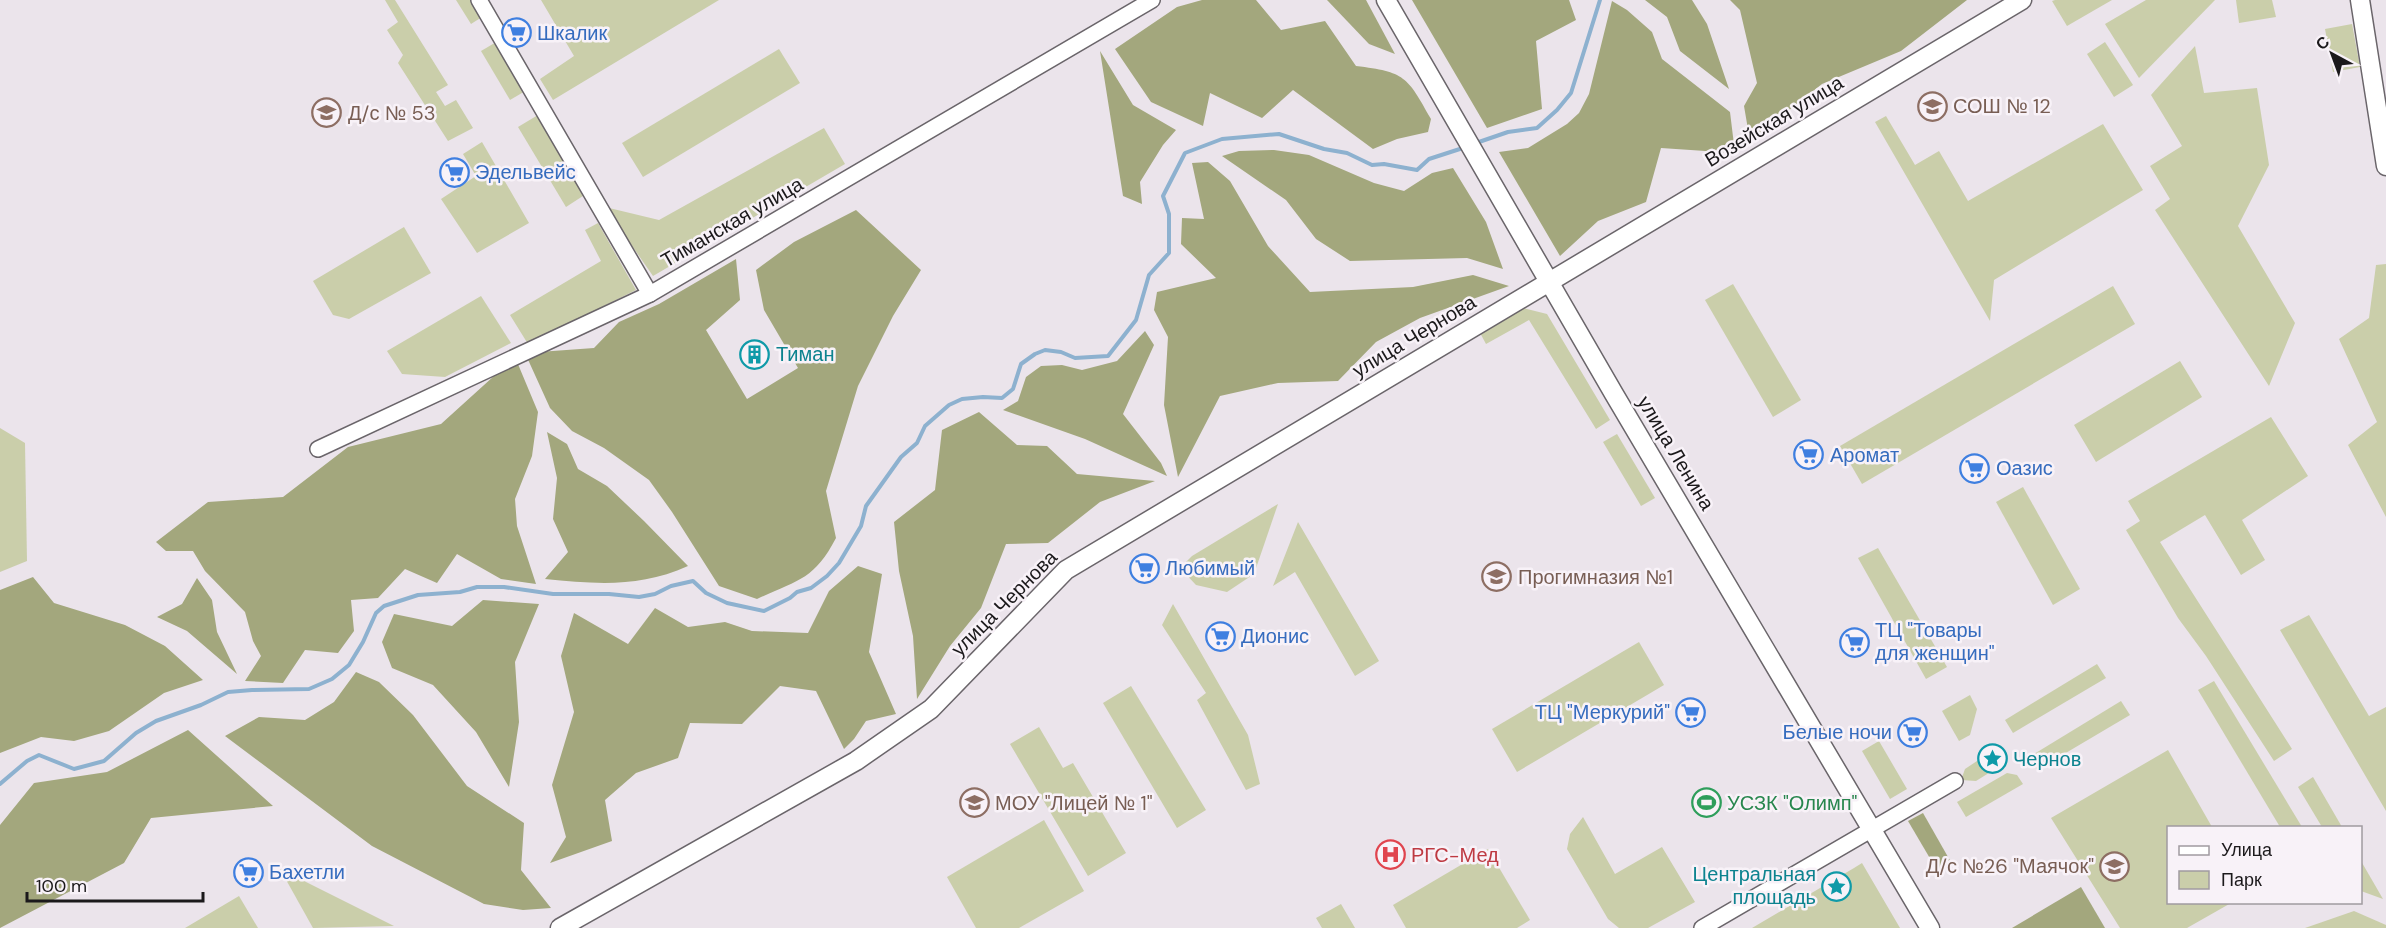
<svg xmlns="http://www.w3.org/2000/svg" width="2386" height="928" viewBox="0 0 2386 928" font-family="'DM Sans',sans-serif">
	<style>
		.green { fill: #caceaa }
		.forest { fill: #a3a77d }
		.lines { fill: none; stroke-linecap: round; stroke-linejoin: round }
		.stream { stroke: #8db1cf; stroke-width: 4 }
		.minor-casing { stroke: #6a656a; stroke-width: 18 }
		.major-casing { stroke: #6a656a; stroke-width: 21 }
		.minor { stroke: #fff; stroke-width: 15 }
		.major { stroke: #fff; stroke-width: 18 }
		.labels { text-anchor: middle; dominant-baseline: central; stroke-width: 5; stroke-linejoin: round; paint-order: stroke }
		.shop-label { font-size: 20px; fill: #366cbe; stroke: #f8f2f8; text-anchor: start }
		.education-label { font-size: 20px; fill: #785e54; stroke: #f8f2f8; text-anchor: start }
		.street-label { font-size: 20px; fill: #1b191b; stroke: #f8f2f8 }
		.culture-label { font-size: 20px; fill: #0d838f; stroke: #f8f2f8; text-anchor: start }
		.leisure-label { font-size: 20px; fill: #27864d; stroke: #f8f2f8; text-anchor: start }
		.health-label { font-size: 20px; fill: #be3a42; stroke: #f8f2f8; text-anchor: start }
	</style>
	<rect width="100%" height="100%" fill="#ebe4eb"/>
	<g class="green">
		<path d="M385,0H395L448,85L436,92L445,106L456,100L473,128L448,141L398,63L403,55L387,30L398,22Z"/>
		<path d="M456,0H472L482,17L471,24Z"/>
		<path d="M541,0H719L553,100L540,79L574,56Z"/>
		<path d="M2055,0H2112L2067,26L2052,1Z"/>
		<path d="M2146,0H2215L2139,78L2105,24Z"/>
		<path d="M2236,0H2272L2276,17L2239,23Z"/>
		<path d="M2352,24L2360,67L2333,72L2325,29Z"/>
		<path d="M498,41L527,90L510,100L481,51Z"/>
		<path d="M2105,42L2133,85L2114,97L2087,54Z"/>
		<path d="M2195,46L2204,93L2257,88L2269,165L2238,226L2295,323L2269,386L2155,210L2170,199L2150,166L2182,146L2151,95Z"/>
		<path d="M779,49L800,83L643,177L622,143Z"/>
		<path d="M538,115L586,194L566,207L518,127Z"/>
		<path d="M1886,116L1915,165L1939,151L1968,201L2103,124L2143,190L1994,280L1990,321L1875,122Z"/>
		<path d="M824,128L845,164L653,276L605,207L659,220Z"/>
		<path d="M482,142L529,223L477,253L441,199L476,176L463,154Z"/>
		<path d="M598,223L636,290L528,344L510,315L601,261L585,230Z"/>
		<path d="M404,227L431,273L349,319L333,315L313,281Z"/>
		<path d="M2386,264V517L2348,445L2377,422L2339,339L2369,318L2376,265Z"/>
		<path d="M1733,284L1801,400L1773,417L1705,300Z"/>
		<path d="M2113,286L2135,324L1862,484L1840,446Z"/>
		<path d="M481,296L511,343L445,377L402,374L387,351Z"/>
		<path d="M1523,308L1547,314L1610,420L1596,429L1529,320L1486,344L1479,331Z"/>
		<path d="M2180,361L2202,397L2096,462L2074,425Z"/>
		<path d="M2271,417L2308,476L2242,520L2265,560L2241,575L2205,515L2160,542L2292,749L2274,761L2206,656L2178,618L2126,530L2140,521L2128,501Z"/>
		<path d="M0,428L25,443L27,561L0,572Z"/>
		<path d="M1617,434L1655,498L1641,506L1603,442Z"/>
		<path d="M2023,487L2080,589L2053,605L1996,502Z"/>
		<path d="M1278,504L1254,574L1227,592L1196,585L1180,568L1192,556Z"/>
		<path d="M1298,522L1379,661L1355,676L1295,572L1273,586Z"/>
		<path d="M1878,548L1947,667L1926,679L1858,558Z"/>
		<path d="M1173,604L1248,735L1260,784L1246,790L1197,700L1206,693L1162,625Z"/>
		<path d="M2309,615L2369,716L2386,707V811L2280,630Z"/>
		<path d="M1639,642L1664,685L1517,772L1492,729Z"/>
		<path d="M2097,664L2106,678L2013,733L2005,720Z"/>
		<path d="M2214,681L2302,827H2280L2198,690Z"/>
		<path d="M1131,686L1206,810L1177,828L1103,703Z"/>
		<path d="M1970,695L1977,709L1970,735L1959,741L1942,711Z"/>
		<path d="M2121,701L2130,715L2037,770L2029,757Z"/>
		<path d="M1039,727L1063,768L1073,763L1126,853L1088,876L1010,744Z"/>
		<path d="M1879,741L1907,789L1890,799L1862,751Z"/>
		<path d="M2168,750L2212,827L2168,828V902L2231,903L2187,928H2120L2051,818Z"/>
		<path d="M1992,751L2003,754L2000,766L1976,781L1961,780L1965,769Z"/>
		<path d="M2007,773L2017,775L2023,784L1966,817L1957,802Z"/>
		<path d="M2313,777L2342,827H2322L2298,787Z"/>
		<path d="M1583,817L1615,874L1662,847L1695,902L1648,928H1619L1608,919L1567,849L1570,834Z"/>
		<path d="M1044,820L1084,891L1019,928H976L947,877Z"/>
		<path d="M1488,849L1530,920L1517,928H1406L1393,905Z"/>
		<path d="M2360,861H2361L2383,899L2361,891Z"/>
		<path d="M1862,863L1900,928H1752L1854,868Z"/>
		<path d="M280,869L394,926L313,928Z"/>
		<path d="M239,896L258,928H185Z"/>
		<path d="M1341,904L1355,928H1322L1316,918Z"/>
		<path d="M2354,911L2386,925V928H2305Z"/>
	</g>
	<g class="forest">
		<path d="M1202,0H1256L1281,30L1325,21L1356,66C1405,72 1407,76 1431,119L1428,132L1397,139L1373,149L1293,90L1262,118L1210,93L1203,126L1151,102L1115,49L1177,7Z"/>
		<path d="M1327,0H1366L1395,54L1369,44Z"/>
		<path d="M1412,0H1569L1576,20L1536,41L1542,109L1487,128Z"/>
		<path d="M1645,0H1692L1707,24L1729,89L1680,51L1667,17Z"/>
		<path d="M1730,0H1967L1901,51L1822,84L1750,141L1744,106L1757,83L1740,10Z"/>
		<path d="M1612,1L1627,10L1652,32L1662,59L1730,112L1735,153L1661,148L1646,202L1598,221L1560,256L1499,152L1528,148L1567,124L1579,113L1589,94Z"/>
		<path d="M1100,51L1133,105L1176,130L1163,145L1140,182L1142,204L1123,196Z"/>
		<path d="M1274,150L1309,155L1374,183L1404,191L1432,173L1453,168L1486,222L1503,269L1467,258L1350,261L1316,239L1286,200L1222,156L1239,151Z"/>
		<path d="M1208,162L1230,181L1268,246L1310,292L1413,287L1473,275L1509,286L1420,318L1376,342L1338,381L1278,383L1220,396L1178,477L1164,405L1168,337L1154,310L1157,292L1216,278L1181,244L1182,218L1204,219L1192,163Z"/>
		<path d="M856,210L921,270L893,316L858,386L826,491L836,538C814,580 798,580 757,599L719,586L672,512L649,480L604,448L572,431L550,408L525,353L594,348L619,322L659,304L736,259L740,300L706,330L747,399L798,368L764,310L756,270L794,242Z"/>
		<path d="M1145,331L1154,345L1123,414L1161,463L1167,476L1085,439L1003,410L1018,401L1026,377L1041,366L1062,365L1082,370L1117,361Z"/>
		<path d="M515,357L538,412L532,456L515,499L517,526L536,584L501,579L457,554L437,583L405,569L378,598L351,600L354,631L338,653L305,650L283,683L245,681L261,656L253,641L245,612L205,571L193,551H166L156,542L208,502L283,497L348,447L441,424Z"/>
		<path d="M979,412L1017,445L1047,446L1077,474L1155,481L1100,502L1048,543L1006,544L981,608L950,646L917,699L913,636L899,571L894,522L935,490L942,430Z"/>
		<path d="M547,432L567,444L578,469L607,486L644,521L688,566C639,588 596,584 545,579L568,552L553,519L557,478Z"/>
		<path d="M858,566L882,574L869,652L896,714L866,721L854,739L844,749L816,691L780,686L742,724L690,723L678,758L636,773L605,800L612,841L550,863L566,837L552,785L574,712L561,656L574,613L628,644L655,608L688,627L725,622L752,631L808,633L829,591Z"/>
		<path d="M33,577L54,603L125,625L165,646L203,680L164,693L109,731L74,741L41,737L0,753V590Z"/>
		<path d="M197,578L212,600L217,632L237,674L187,631L157,617L182,604Z"/>
		<path d="M483,600L539,604L515,662L519,722L509,787L476,732L433,685L392,668L382,642L394,614L452,626Z"/>
		<path d="M356,672L379,682L413,715L467,786L524,823L521,870L551,908L523,910L484,904L372,846L225,736L259,717L305,720L334,702Z"/>
		<path d="M188,730L273,806L151,818L124,863L0,928V825L34,783L107,772Z"/>
		<path d="M1923,813L1952,864L1938,872L1908,821Z"/>
		<path d="M2081,887L2105,928H2012Z"/>
	</g>
	<g class="lines">
		<g class="stream">
			<path d="M1476,143L1508,132L1537,128L1557,110L1571,93L1600,0"/>
			<path d="M0,784L27,761L39,755L74,769L104,761L136,733L156,721L201,705L228,692L252,690L309,689L332,679L349,665L363,642L376,613L384,606L418,595L460,592L477,587H504L553,594H609L639,597L655,594L671,586L693,581L706,593L727,603L764,611L790,598L797,592L811,588L827,576L839,563L861,526L866,506L901,457L917,443L925,426L949,405L962,399L983,397L1002,398L1013,389L1021,364L1035,354L1045,350L1061,352L1075,358L1108,356L1136,320L1149,275L1169,253V214L1163,196L1185,153L1222,139L1279,134L1324,149L1347,153L1372,165L1384,164L1417,170L1429,159L1466,147"/>
		</g>
		<defs>
			<g id="minor">
				<path d="M479,0L650,294"/>
				<path d="M318,449L650,294L1152,0"/>
				<path d="M1702,928L1955,781"/>
			</g>
			<g id="major">
				<path d="M1386,0L1614,394L1930,928"/>
				<path d="M2360,0L2386,166"/>
				<path d="M560,928L856,761L931,709L1066,570L2022,0"/>
			</g>
		</defs>
		<use href="#minor" class="minor-casing"/>
		<use href="#major" class="major-casing"/>
		<use href="#minor" class="minor"/>
		<use href="#major" class="major"/>
	</g>
	<defs>
		<symbol id="supermarket-ring" viewBox="-11 -11 22 22"><circle r="9.5" fill="#f8f2f8" stroke="#3f7fe0" stroke-width="1.5"/><path d="M-6-5.5h2.5l.6 2H6L4.5 2H-2.5L-4.4-4H-6ZM-1.5 3.2a1.3 1.3 0 1 0 .1 0ZM3 3.2a1.3 1.3 0 1 0 .1 0Z" fill="#3f7fe0"/></symbol>
		<symbol id="school-ring" viewBox="-11 -11 22 22"><circle r="9.5" fill="#f8f2f8" stroke="#8d6e63" stroke-width="1.5"/><path d="M0-5L7-2L0 1L-7-2ZM-4 1L0 2.5L4 1V4Q0 6-4 4Z" fill="#8d6e63"/></symbol>
		<symbol id="building-ring" viewBox="-11 -11 22 22"><circle r="9.5" fill="#f8f2f8" stroke="#0f9aa8" stroke-width="1.5"/><path d="M-4-6H4V6H1V3H-1V6H-4ZM-2.5-4.3h1.7v1.8h-1.7ZM.8-4.3h1.7v1.8H.8ZM-2.5-1h1.7V.8h-1.7ZM.8-1h1.7V.8H.8Z" fill="#0f9aa8"/></symbol>
		<symbol id="sight-ring" viewBox="-11 -11 22 22"><circle r="9.5" fill="#f8f2f8" stroke="#0f9aa8" stroke-width="1.5"/><path d="M0-6L1.8-2.2L6-1.7L2.9 1.2L3.7 5.4L0 3.3L-3.7 5.4L-2.9 1.2L-6-1.7L-1.8-2.2Z" fill="#0f9aa8"/></symbol>
		<symbol id="stadium-ring" viewBox="-11 -11 22 22"><circle r="9.5" fill="#f8f2f8" stroke="#2e9e5b" stroke-width="1.5"/><path d="M0-5a6.5 5 0 1 0 0 10a6.5 5 0 1 0 0-10ZM-3.5-1.8h7v3.6h-7Z" fill="#2e9e5b"/></symbol>
		<symbol id="hospital-ring" viewBox="-11 -11 22 22"><circle r="9.5" fill="#f8f2f8" stroke="#e0444e" stroke-width="1.5"/><path d="M-5-5h3v3.5h4V-5h3V5h-3V1.5h-4V5h-3Z" fill="#e0444e"/></symbol>
	</defs>
	<g fill-rule="evenodd">
		<use href="#supermarket-ring" x="500" y="16" width="33" height="33"/>
		<use href="#school-ring" x="1916" y="90" width="33" height="33"/>
		<use href="#school-ring" x="310" y="96" width="33" height="33"/>
		<use href="#supermarket-ring" x="438" y="156" width="33" height="33"/>
		<use href="#building-ring" x="738" y="338" width="33" height="33"/>
		<use href="#supermarket-ring" x="1792" y="438" width="33" height="33"/>
		<use href="#supermarket-ring" x="1958" y="452" width="33" height="33"/>
		<use href="#supermarket-ring" x="1128" y="552" width="33" height="33"/>
		<use href="#school-ring" x="1480" y="560" width="33" height="33"/>
		<use href="#supermarket-ring" x="1204" y="620" width="33" height="33"/>
		<use href="#supermarket-ring" x="1838" y="626" width="33" height="33"/>
		<use href="#supermarket-ring" x="1674" y="696" width="33" height="33"/>
		<use href="#supermarket-ring" x="1896" y="716" width="33" height="33"/>
		<use href="#sight-ring" x="1976" y="742" width="33" height="33"/>
		<use href="#school-ring" x="958" y="786" width="33" height="33"/>
		<use href="#stadium-ring" x="1690" y="786" width="33" height="33"/>
		<use href="#hospital-ring" x="1374" y="838" width="33" height="33"/>
		<use href="#school-ring" x="2098" y="850" width="33" height="33"/>
		<use href="#supermarket-ring" x="232" y="856" width="33" height="33"/>
		<use href="#sight-ring" x="1820" y="870" width="33" height="33"/>
	</g>
	<g class="labels">
		<g class="shop-label">
			<text x="537" y="33">Шкалик</text>
			<text x="475" y="172">Эдельвейс</text>
			<text x="1830" y="455">Аромат</text>
			<text x="1996" y="468">Оазис</text>
			<text x="1165" y="568">Любимый</text>
			<text x="1875" y="630">ТЦ "Товары<tspan x="1875" dy="23">для женщин"</tspan></text>
			<text x="1241" y="636">Дионис</text>
			<text x="1670" y="712" text-anchor="end">ТЦ "Меркурий"</text>
			<text x="1892" y="732" text-anchor="end">Белые ночи</text>
			<text x="269" y="872">Бахетли</text>
		</g>
		<g class="education-label">
			<text x="1953" y="106">СОШ № 12</text>
			<text x="348" y="113">Д/с № 53</text>
			<text x="1518" y="577">Прогимназия №1</text>
			<text x="995" y="803">МОУ "Лицей № 1"</text>
			<text x="2094" y="866" text-anchor="end">Д/с №26 "Маячок"</text>
		</g>
		<g class="street-label">
			<text transform="translate(1774 121) rotate(-31)">Возейская улица</text>
			<text transform="translate(732 222) rotate(-30)">Тиманская улица</text>
			<text transform="translate(1414 336) rotate(-31)">улица Чернова</text>
			<text transform="translate(1676 453) rotate(59)">улица Ленина</text>
			<text transform="translate(1004 603) rotate(-45)">улица Чернова</text>
		</g>
		<g class="culture-label">
			<text x="776" y="354">Тиман</text>
			<text x="2013" y="759">Чернов</text>
			<text x="1816" y="874" text-anchor="end">Центральная<tspan x="1816" dy="23">площадь</tspan></text>
		</g>
		<g class="leisure-label">
			<text x="1727" y="803">УСЗК "Олимп"</text>
		</g>
		<g class="health-label">
			<text x="1411" y="855">РГС-Мед</text>
		</g>
	</g>
	<rect x="2167" y="826" width="195" height="78" fill="#f8f2f8" stroke="#a09ba0" stroke-width="1.5"/>
	<rect x="2179" y="846" width="30" height="9" fill="#ffffff" stroke="#a09ba0" stroke-width="1.5"/>
	<text x="2221" y="856" font-size="18" fill="#1b191b">Улица</text>
	<rect x="2179" y="871" width="30" height="18" fill="#caceaa" stroke="#a09ba0" stroke-width="1.5"/>
	<text x="2221" y="886" font-size="18" fill="#1b191b">Парк</text>
	<g transform="translate(2332 54) rotate(319)" stroke="#f8f2f8" stroke-width="4.5" paint-order="stroke">
	<path d="M0-4.5L10 22L0 15L-10 22Z" fill="#1b191b"/>
	<text y="-9" font-size="16" font-weight="bold" text-anchor="middle" fill="#1b191b">С</text>
	</g>
	<path d="M27 892v9h176v-9" fill="none" stroke="#1b191b" stroke-width="3"/>
	<text x="36" y="892" font-size="18" fill="#1b191b" stroke="#f8f2f8" stroke-width="4.5" paint-order="stroke">100 m</text>
</svg>
